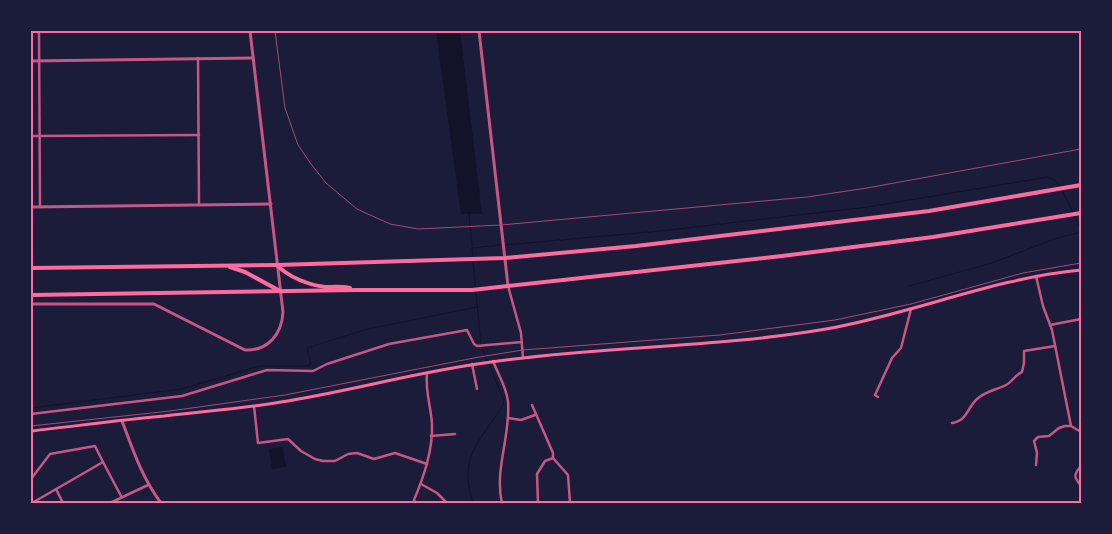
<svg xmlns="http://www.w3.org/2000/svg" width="1112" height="534" viewBox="0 0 1112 534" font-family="'PT Sans Narrow',sans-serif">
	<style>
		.water { fill: #12122b }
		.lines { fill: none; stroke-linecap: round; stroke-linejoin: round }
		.stream { stroke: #12122b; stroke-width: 1 }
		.minor { stroke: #c65784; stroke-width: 2.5 }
		.tertiary { stroke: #c65784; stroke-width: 3 }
		.secondary { stroke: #ff6b9d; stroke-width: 3 }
		.trunk { stroke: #ff6b9d; stroke-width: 4 }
		.rail { stroke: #a44b75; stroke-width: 1 }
		.neatline { fill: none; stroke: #ff6b9d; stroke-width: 2 }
	</style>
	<rect width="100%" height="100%" fill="#1b1b3a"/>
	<g class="water">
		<path d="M436,31H460L482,214H461Z"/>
		<path d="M283,447L286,467L272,469L269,449Z"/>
	</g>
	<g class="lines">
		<g class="stream">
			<path d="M1062,190L1081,230"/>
			<path d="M469,213L473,257"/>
			<path d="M505,245L660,231L868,207L1048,177L1055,180L1060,186"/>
			<path d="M472,248L501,245"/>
			<path d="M909,286L992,263L1057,238L1081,232"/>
			<path d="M31,408L182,389L260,366H307L311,364L307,348L364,330L477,307"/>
			<path d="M473,503C457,456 481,441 503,405L504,400L481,346L473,261"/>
		</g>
		<g class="minor">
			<path d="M39,31L40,207"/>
			<path d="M198,58L199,205"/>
			<path d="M31,136L199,135"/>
			<path d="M1036,276L1043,306L1052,330L1071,426"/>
			<path d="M508,286L521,333L523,358"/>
			<path d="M1050,325L1081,319"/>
			<path d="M493,361C498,374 507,388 508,402C511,435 494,470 502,503"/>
			<path d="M472,364L477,389"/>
			<path d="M878,397L875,395L892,358L901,348L911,309"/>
			<path d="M532,405L553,453V458L568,475L570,503"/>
			<path d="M254,406L258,443L288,439L301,451L315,459L323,461H335L348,454L357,453L374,459L395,453L427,464"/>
			<path d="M31,414L182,396L267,370L313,371L327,364L389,344L467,330L474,344L477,346L522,342"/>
			<path d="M508,418L521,420L535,415"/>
			<path d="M952,423C968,420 967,408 977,399C986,391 996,390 1006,385C1012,382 1015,375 1022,372L1024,363V351L1055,346"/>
			<path d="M431,436L455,434"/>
			<path d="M103,462L121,496"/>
			<path d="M1036,465L1037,453L1034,441L1038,437L1049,436L1059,428L1065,426H1071L1081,432"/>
			<path d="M1081,466C1073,475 1074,477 1081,486"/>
			<path d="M31,479L50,454L95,446L103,462L32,503"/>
			<path d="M421,484L437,493L447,503"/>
			<path d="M56,489L63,503"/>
			<path d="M110,503L148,485"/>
			<path d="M415,503L414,500C424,476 433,450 432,424C431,406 425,392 427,373"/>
			<path d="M538,503L537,474L545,461L553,458"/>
		</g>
		<g class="tertiary">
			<path d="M479,31L508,286"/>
			<path d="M31,61L253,58"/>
			<path d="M31,207L271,204"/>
			<path d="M31,304H154L245,350C268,351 282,334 283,312L250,31"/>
			<path d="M122,421C133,450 142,478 161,503"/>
		</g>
		<path class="secondary" d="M31,431C76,426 120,420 164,416C203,411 242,409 281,402C351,391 420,371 491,362C602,346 715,348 826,329C912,314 994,278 1081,270"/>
		<g class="trunk">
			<path d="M277,265C288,277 309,285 325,287C333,287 342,286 350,288"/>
			<path d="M230,267L245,272L280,291"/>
			<path d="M31,268L277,265L505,258L636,246L929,211L1081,185"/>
			<path d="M31,295L357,290H472L782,256L933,237L1081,213"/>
		</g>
		<g class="rail">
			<path d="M275,31L285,108L298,145L311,164L326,183L357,209L390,224L418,229L501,225L807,197L867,188L1081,149"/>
			<path d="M31,426L170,411L285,395L479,357L523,350L720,335L835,320L911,304L1023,273L1081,263"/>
		</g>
	</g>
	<rect width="1112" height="534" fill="none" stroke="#1b1b3a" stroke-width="65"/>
	<rect x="32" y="32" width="1048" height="470" class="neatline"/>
</svg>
